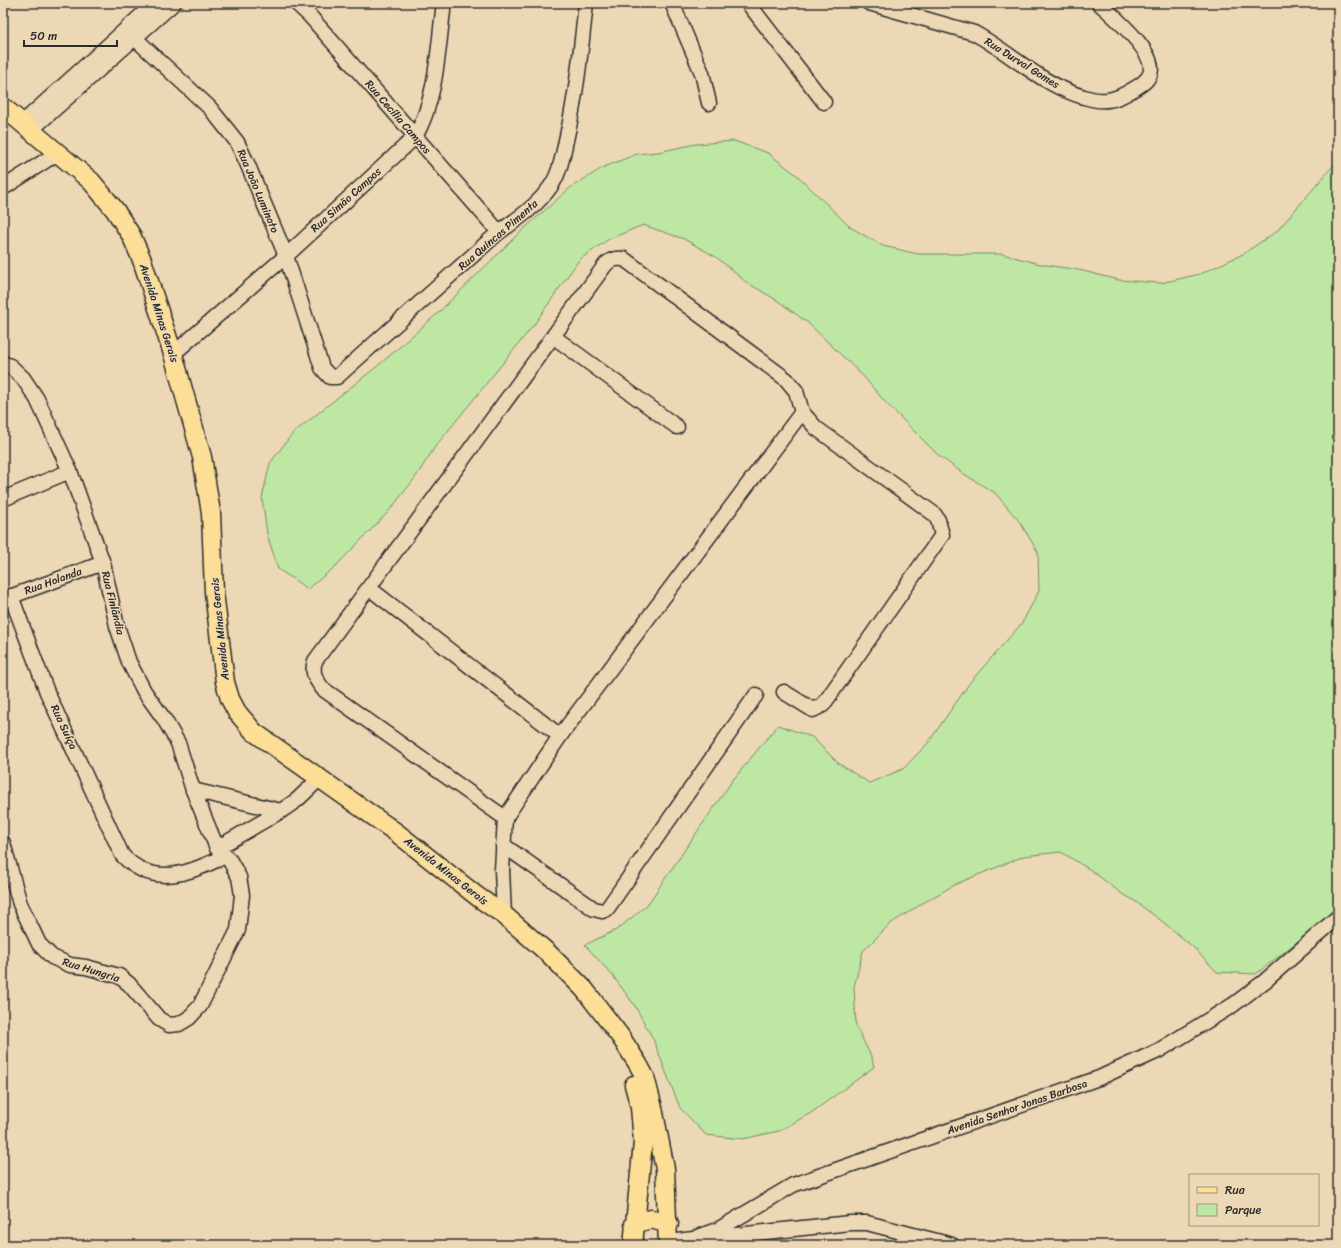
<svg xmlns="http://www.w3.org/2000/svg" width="1341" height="1248" viewBox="0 0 1341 1248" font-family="Sriracha,sans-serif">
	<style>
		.green { fill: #bee7a3; stroke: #748967 }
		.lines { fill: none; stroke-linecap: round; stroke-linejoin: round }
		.minor-casing { stroke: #2b2b2b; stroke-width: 17 }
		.major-casing { stroke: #2b2b2b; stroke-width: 21 }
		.minor { stroke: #edd8b6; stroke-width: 14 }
		.major { stroke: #fdde96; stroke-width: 18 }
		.labels { text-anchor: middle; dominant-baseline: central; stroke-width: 3; stroke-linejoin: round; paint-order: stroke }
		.street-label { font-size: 11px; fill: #2b2b2b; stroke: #edd8b6 }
	</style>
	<rect width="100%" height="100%" fill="#edd8b6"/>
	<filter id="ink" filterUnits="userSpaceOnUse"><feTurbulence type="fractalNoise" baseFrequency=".025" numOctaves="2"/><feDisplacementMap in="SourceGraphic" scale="8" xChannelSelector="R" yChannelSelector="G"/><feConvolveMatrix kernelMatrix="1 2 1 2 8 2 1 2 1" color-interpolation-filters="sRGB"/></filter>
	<g filter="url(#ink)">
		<path class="green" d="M734,141L768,153L798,176L850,227L883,246L918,254H1002L1040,264L1079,270L1119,280L1161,283L1200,274L1243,254L1277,231L1338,160V910L1256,974L1217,972L1192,946L1163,922L1132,899L1122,894L1092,871L1061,852L1024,856L956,884L923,903L890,924L863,951L854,987L856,1026L872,1058L874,1067L811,1113L779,1131L743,1139L706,1135L680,1108L653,1039L635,1006L613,976L585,945L618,929L647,905L732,781L778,725L812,737L838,763L869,783L903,769L928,743L971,681L1022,623L1039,591L1038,552L1019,521L995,493L964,474L938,455L886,403L863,376L808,323L778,301L746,282L716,257L684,239L643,225L609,239L579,260L533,326L435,447L415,478L390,510L336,566L308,589L278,569L267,534L262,498L270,463L293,433L380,364L437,314L517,235L571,187L604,167L637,154L658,152L696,144Z"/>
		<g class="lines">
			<defs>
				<g id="minor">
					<path d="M296,3L309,15L499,232"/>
					<path d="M672,3L702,73L709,103"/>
					<path d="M748,3L824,102"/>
					<path d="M869,3L974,33C1011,53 1042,85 1084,97C1103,103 1115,101 1132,90C1139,86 1147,82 1150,74C1158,53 1113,16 1099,3"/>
					<path d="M126,30L210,108L237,142L247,163L286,256L322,368L330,377H337L499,232C518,219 538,205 551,186C561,171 563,153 567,136C577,92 581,48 586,3"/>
					<path d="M22,123L155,3"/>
					<path d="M30,131L174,3"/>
					<path d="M3,188L59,152"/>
					<path d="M554,337L677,427"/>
					<path d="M173,354L286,256L415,137C437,99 438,47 444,3"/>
					<path d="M3,363L10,366L23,378L37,399L70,471L103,563L117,626L129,662L144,691L164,719L178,743L193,790L217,848L230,861L239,877L242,895L238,930L200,1006L189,1018L179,1024L169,1025L159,1019L129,984L119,976L86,967L70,965L52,957L39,944L20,904L3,843"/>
					<path d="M3,499L70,471"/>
					<path d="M369,588L560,736"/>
					<path d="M11,596L47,692L122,855C154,889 190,873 225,856"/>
					<path d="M4,599L103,563"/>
					<path d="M193,790L281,811"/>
					<path d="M505,818L323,689C316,680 311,673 315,661L606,264C612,259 616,258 624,259L786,379L796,391L802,412L816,428L934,514L938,520L942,535L823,705L813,710L784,692"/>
					<path d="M503,845L594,909L602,911L607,909L756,695"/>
					<path d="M217,848L281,811L297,800L319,779"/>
					<path d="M504,915L502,870L505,818L560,736L802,412"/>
					<path d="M709,1238L850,1223H867L952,1245"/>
					<path d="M669,1242L693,1239L719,1229L793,1185L1099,1078L1158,1051L1233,1005L1265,981L1338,917"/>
				</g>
				<g id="major">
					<path d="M3,107L91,181L115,210L131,235L142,260L173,354L202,457L211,513L214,592L225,682L230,699L237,712L254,732L397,833L478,897L504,915L548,953L584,989L620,1036L638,1064L645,1077L653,1108L665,1169L668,1245"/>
					<path d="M634,1224L651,1219L669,1224"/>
					<path d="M633,1245L643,1142L640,1107L634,1085"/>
				</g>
			</defs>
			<use href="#minor" class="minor-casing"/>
			<use href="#major" class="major-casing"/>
			<use href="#minor" class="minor"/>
			<use href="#major" class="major"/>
		</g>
	</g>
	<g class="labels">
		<g class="street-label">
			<text transform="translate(1022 63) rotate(32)">Rua Durval Gomes</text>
			<text transform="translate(398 117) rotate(49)">Rua Cecília Campos</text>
			<text transform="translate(258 191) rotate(67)">Rua João Luminato</text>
			<text transform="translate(346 200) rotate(-42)">Rua Simão Campos</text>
			<text transform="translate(498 235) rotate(-41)">Rua Quincas Pimenta</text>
			<text transform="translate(159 313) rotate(72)">Avenida Minas Gerais</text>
			<text transform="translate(53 581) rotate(-20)">Rua Holanda</text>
			<text transform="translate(113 603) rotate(76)">Rua Finlândia</text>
			<text transform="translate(220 629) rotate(-96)">Avenida Minas Gerais</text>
			<text transform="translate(64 727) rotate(65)">Rua Suíça</text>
			<text transform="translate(446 871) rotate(38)">Avenida Minas Gerais</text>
			<text transform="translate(91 970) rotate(17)">Rua Hungria</text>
			<text transform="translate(1017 1107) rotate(-19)">Avenida Senhor Jonas Barbosa</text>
		</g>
	</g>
	<rect width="1341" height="1248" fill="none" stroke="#edd8b6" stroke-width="16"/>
	<rect x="8" y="8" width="1325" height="1232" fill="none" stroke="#2b2b2b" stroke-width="1.5" filter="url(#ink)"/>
	<rect x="1189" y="1174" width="130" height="52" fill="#edd8b6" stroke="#9f937e"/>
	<rect x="1197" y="1187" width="20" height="6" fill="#fdde96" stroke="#9f937e"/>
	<text x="1225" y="1194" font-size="12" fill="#2b2b2b">Rua</text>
	<rect x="1197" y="1204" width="20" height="12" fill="#bee7a3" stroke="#9f937e"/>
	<text x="1225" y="1214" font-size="12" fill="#2b2b2b">Parque</text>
	<path d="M24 40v6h93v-6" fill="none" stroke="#2b2b2b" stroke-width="2"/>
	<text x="30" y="40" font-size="12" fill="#2b2b2b" stroke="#edd8b6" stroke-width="3" paint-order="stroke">50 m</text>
</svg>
